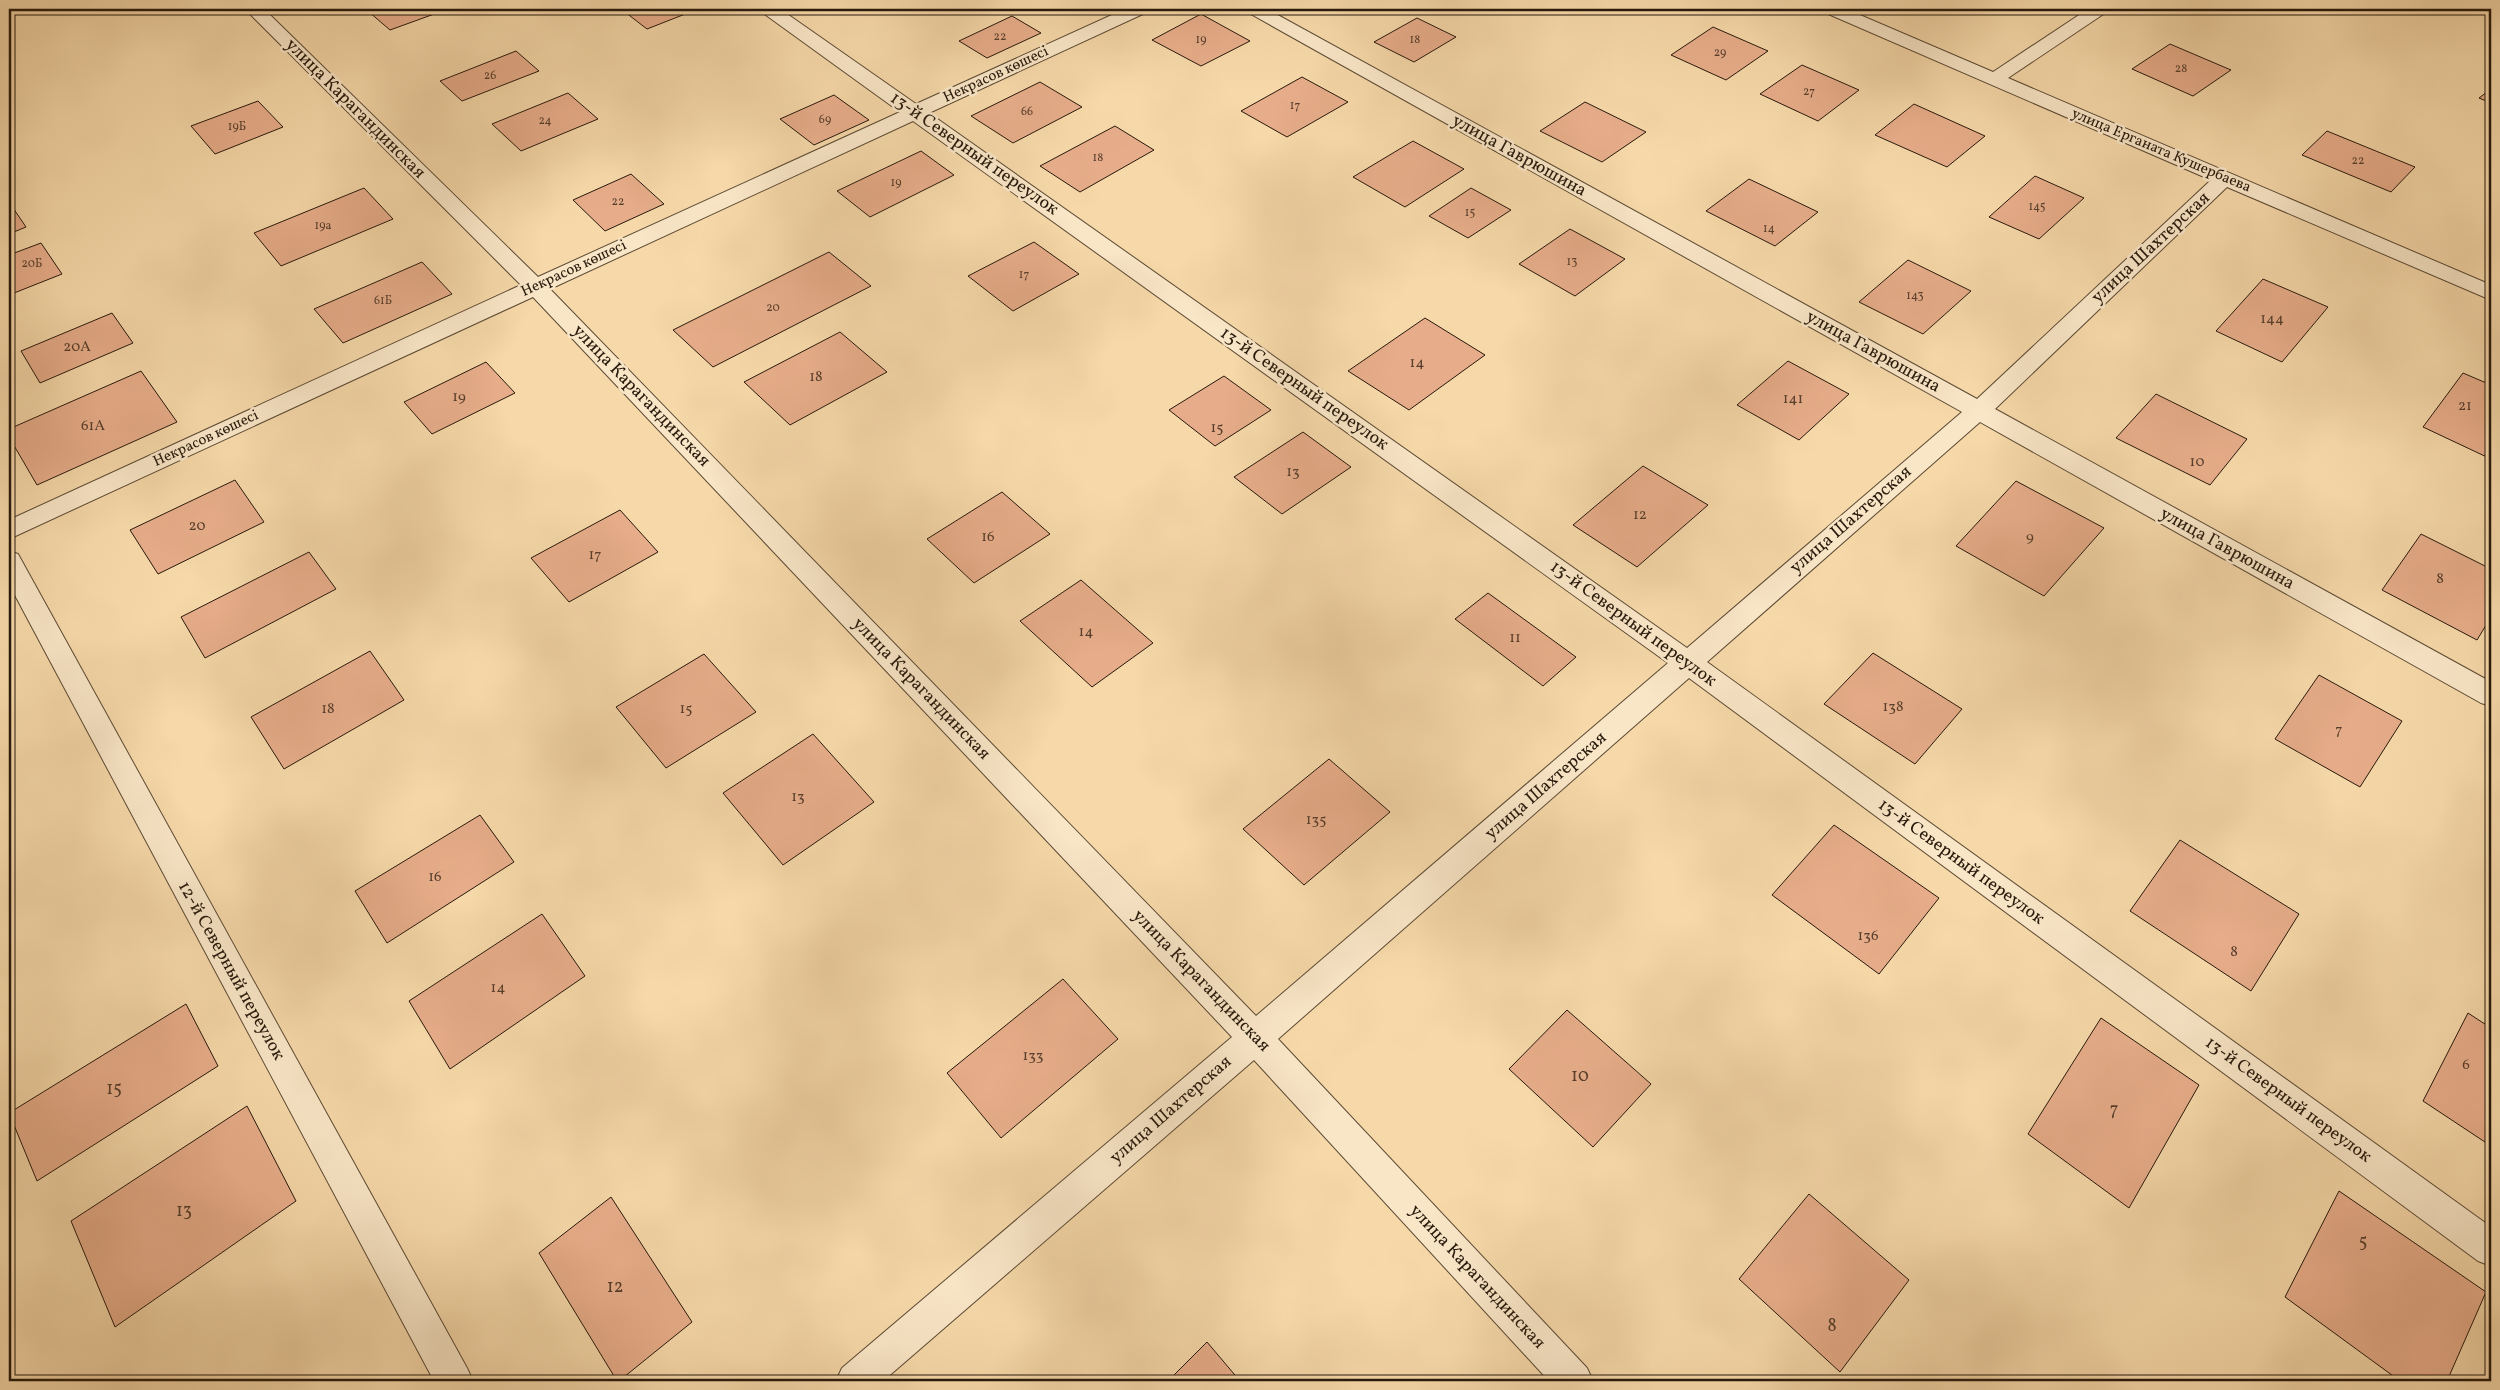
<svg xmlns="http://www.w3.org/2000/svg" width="2500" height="1390" viewBox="0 0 2500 1390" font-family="Vollkorn,serif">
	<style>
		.building { fill: #e7ad8a; stroke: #27190c }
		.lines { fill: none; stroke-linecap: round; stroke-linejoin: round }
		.minor-casing { stroke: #5b4933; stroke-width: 2 }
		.minor { fill: #f9e6c7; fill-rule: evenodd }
		.labels { text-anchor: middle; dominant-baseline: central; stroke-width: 5; stroke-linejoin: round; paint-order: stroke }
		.far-number-label { font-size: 12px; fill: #573e2c }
		.far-street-label { font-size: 15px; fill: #27190c; stroke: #f9e6c7 }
		.number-label { font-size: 15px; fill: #573e2c }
		.street-label { font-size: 18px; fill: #27190c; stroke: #f9e6c7 }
		.near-number-label { font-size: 18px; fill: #573e2c }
	</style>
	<rect width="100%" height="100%" fill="#f6d8a9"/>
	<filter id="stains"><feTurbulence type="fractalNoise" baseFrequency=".004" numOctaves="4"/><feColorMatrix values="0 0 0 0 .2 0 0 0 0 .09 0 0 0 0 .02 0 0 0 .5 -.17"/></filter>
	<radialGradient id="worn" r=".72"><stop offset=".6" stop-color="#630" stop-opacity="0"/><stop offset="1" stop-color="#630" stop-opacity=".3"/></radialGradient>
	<g class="building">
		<path d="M378,9H448L390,30L369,12Z"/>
		<path d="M621,9H698L647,29Z"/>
		<path d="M1201,14L1250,41L1201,66L1152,40Z"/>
		<path d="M1012,16L1041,33L987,58L959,41Z"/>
		<path d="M1417,18L1456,37L1414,62L1374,42Z"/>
		<path d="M1713,27L1768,51L1726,80L1671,55Z"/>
		<path d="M2170,44L2231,70L2193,96L2132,69Z"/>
		<path d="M516,51L539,71L462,101L440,81Z"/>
		<path d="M1802,65L1859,90L1818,121L1760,94Z"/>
		<path d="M1302,77L1348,102L1287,137L1241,111Z"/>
		<path d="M1040,82L1082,107L1013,143L971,116Z"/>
		<path d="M2491,89V103L2479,98Z"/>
		<path d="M568,93L598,119L521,151L492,124Z"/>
		<path d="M834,95L869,120L814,145L780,119Z"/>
		<path d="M258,101L283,127L215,154L191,126Z"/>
		<path d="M1585,102L1646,132L1602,162L1540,131Z"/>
		<path d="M1914,104L1985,136L1947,167L1875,135Z"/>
		<path d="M1115,126L1154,150L1080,192L1040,166Z"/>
		<path d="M2327,131L2415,167L2391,192L2302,155Z"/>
		<path d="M1413,141L1464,169L1405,207L1353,177Z"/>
		<path d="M921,151L954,175L870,217L837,191Z"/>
		<path d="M631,174L664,204L605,231L573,200Z"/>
		<path d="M2035,176L2084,198L2039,239L1989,217Z"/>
		<path d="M1749,179L1818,212L1775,246L1706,211Z"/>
		<path d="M364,188L393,219L281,266L254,233Z"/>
		<path d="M1471,188L1511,210L1468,238L1429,216Z"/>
		<path d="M9,202L26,227L9,234Z"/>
		<path d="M1570,229L1625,259L1575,296L1519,264Z"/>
		<path d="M1034,242L1079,274L1013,311L968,276Z"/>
		<path d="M41,243L62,274L9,295V255Z"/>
		<path d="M829,252L871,286L713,367L673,330Z"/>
		<path d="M1908,260L1971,291L1923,334L1859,302Z"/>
		<path d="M422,262L452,294L343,343L314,309Z"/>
		<path d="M2263,279L2328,307L2282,362L2216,331Z"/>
		<path d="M112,313L133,343L40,383L21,351Z"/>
		<path d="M1425,318L1485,355L1409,410L1348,371Z"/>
		<path d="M840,332L887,372L790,425L744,382Z"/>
		<path d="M1788,361L1849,394L1799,440L1737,405Z"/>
		<path d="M486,362L515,393L432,434L404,402Z"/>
		<path d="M141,371L177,422L37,485L9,437V429Z"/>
		<path d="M2463,373L2491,385V459L2423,427Z"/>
		<path d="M1224,376L1271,410L1215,446L1169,410Z"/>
		<path d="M2156,394L2247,439L2210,485L2116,438Z"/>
		<path d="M1303,432L1351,467L1282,514L1234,477Z"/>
		<path d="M1643,466L1708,505L1637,567L1573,525Z"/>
		<path d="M235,480L264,522L158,574L130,530Z"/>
		<path d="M2016,481L2104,528L2044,596L1956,546Z"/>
		<path d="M1002,492L1050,534L974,583L927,539Z"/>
		<path d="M620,510L658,552L569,602L531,558Z"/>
		<path d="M2421,534L2491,569V617L2477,640L2382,590Z"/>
		<path d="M309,552L336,589L205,658L181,617Z"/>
		<path d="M1081,580L1153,643L1092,687L1020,621Z"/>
		<path d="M1488,593L1576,657L1543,686L1455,619Z"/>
		<path d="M370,651L404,700L284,769L251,717Z"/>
		<path d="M1873,653L1962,709L1915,764L1824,704Z"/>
		<path d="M704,654L756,712L666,768L616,707Z"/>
		<path d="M2319,675L2402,721L2360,787L2275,739Z"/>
		<path d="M813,734L874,802L783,865L723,793Z"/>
		<path d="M1329,759L1390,812L1304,885L1243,829Z"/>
		<path d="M480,815L514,862L387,943L355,891Z"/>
		<path d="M1834,825L1939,898L1879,974L1772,895Z"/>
		<path d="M2180,840L2299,914L2251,991L2130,911Z"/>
		<path d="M542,914L585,976L450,1069L409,1001Z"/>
		<path d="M1063,979L1118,1039L1001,1138L947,1073Z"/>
		<path d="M186,1004L218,1066L37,1181L9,1113Z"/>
		<path d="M1567,1010L1651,1084L1593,1147L1509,1069Z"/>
		<path d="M2468,1013L2491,1028V1146L2423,1101Z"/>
		<path d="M2101,1018L2199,1085L2129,1208L2028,1134Z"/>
		<path d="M247,1106L296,1201L115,1327L71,1221Z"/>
		<path d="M2339,1191L2486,1292L2447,1381H2400L2285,1297Z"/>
		<path d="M1809,1194L1909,1280L1840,1372L1739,1279Z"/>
		<path d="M611,1197L692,1322L619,1381H617L539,1253Z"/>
		<path d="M1207,1342L1240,1381H1168Z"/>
	</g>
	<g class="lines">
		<defs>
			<g id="minor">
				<path d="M245,9H264L538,277L900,112L763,13L760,9H780L916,104L1125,9H1148L1145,13L929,113L1687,648L1962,412L1249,13L1246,9H1267L1977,399L2211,180L1826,13L1823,9H1846L1993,72L2088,9H2108L2105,13L2008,78L2491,285V300L2227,187L1995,409L2491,682V706L2481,703L1980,422L1707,662L2491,1227V1266L2478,1261L1689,678L1278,1039L1587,1368L1593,1381H1549L1254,1060L883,1381H836L842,1368L1232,1037L533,297L9,539V520L521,285ZM913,121L1668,663L1256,1016L550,289Z"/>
				<path d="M9,551L18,554L467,1368L473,1381H434L9,584Z"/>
			</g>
		</defs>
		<use href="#minor" class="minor-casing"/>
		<use href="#minor" class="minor"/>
	</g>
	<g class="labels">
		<g class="far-number-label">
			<text x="1000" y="37">22</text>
			<text x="1201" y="40">19</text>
			<text x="1415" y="40">18</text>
			<text x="1720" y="53">29</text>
			<text x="2181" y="69">28</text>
			<text x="490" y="76">26</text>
			<text x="1809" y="92">27</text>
			<text x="1295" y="106">17</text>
			<text x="1027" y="112">66</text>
			<text x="825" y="120">69</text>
			<text x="545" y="121">24</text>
			<text x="237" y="127">19Б</text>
			<text x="1098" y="158">18</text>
			<text x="2358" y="161">22</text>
			<text x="896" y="183">19</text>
			<text x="618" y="202">22</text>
			<text x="2037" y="207">145</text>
			<text x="1470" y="213">15</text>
			<text x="323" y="226">19а</text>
			<text x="1769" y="229">14</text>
			<text x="1572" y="262">13</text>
			<text x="32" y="264">20Б</text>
			<text x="1024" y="275">17</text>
			<text x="1915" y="296">143</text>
			<text x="383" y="301">61Б</text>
			<text x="773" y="308">20</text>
		</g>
		<g class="far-street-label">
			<text transform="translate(996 75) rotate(-25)">Некрасов көшесі</text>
			<text transform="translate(2161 151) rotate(23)">улица Ерганата Кушербаева</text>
			<text transform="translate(574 269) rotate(-25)">Некрасов көшесі</text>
			<text transform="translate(206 439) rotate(-25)">Некрасов көшесі</text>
		</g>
		<g class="number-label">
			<text x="2272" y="319">144</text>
			<text x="77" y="347">20А</text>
			<text x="1417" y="363">14</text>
			<text x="816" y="377">18</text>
			<text x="459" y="397">19</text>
			<text x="1793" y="399">141</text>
			<text x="2465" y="406">21</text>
			<text x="93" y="426">61А</text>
			<text x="1217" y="428">15</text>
			<text x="2197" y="462">10</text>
			<text x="1293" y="472">13</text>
			<text x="1640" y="515">12</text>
			<text x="197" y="526">20</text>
			<text x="988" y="537">16</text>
			<text x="2030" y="537">9</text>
			<text x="595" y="555">17</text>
			<text x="2440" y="579">8</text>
			<text x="1086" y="632">14</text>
			<text x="1515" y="638">11</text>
			<text x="1893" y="707">138</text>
			<text x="328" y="709">18</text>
			<text x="686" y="709">15</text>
			<text x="2339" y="730">7</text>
			<text x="798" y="797">13</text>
			<text x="1316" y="820">135</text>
			<text x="435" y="877">16</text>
			<text x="1868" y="936">136</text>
			<text x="2234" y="952">8</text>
			<text x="498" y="988">14</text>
			<text x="1033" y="1056">133</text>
			<text x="2466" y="1065">6</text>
		</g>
		<g class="street-label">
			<text transform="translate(355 109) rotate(45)">улица Карагандинская</text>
			<text transform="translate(974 154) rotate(35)">13-й Северный переулок</text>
			<text transform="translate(1519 156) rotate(29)">улица Гаврюшина</text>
			<text transform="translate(2151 248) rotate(-43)">улица Шахтерская</text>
			<text transform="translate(1873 352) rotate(29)">улица Гаврюшина</text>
			<text transform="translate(1304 389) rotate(35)">13-й Северный переулок</text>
			<text transform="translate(641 396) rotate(46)">улица Карагандинская</text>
			<text transform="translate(1851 520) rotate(-41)">улица Шахтерская</text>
			<text transform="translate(2227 549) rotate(29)">улица Гаврюшина</text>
			<text transform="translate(1633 624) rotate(36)">13-й Северный переулок</text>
			<text transform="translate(921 689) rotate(46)">улица Карагандинская</text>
			<text transform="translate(1546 786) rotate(-41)">улица Шахтерская</text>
			<text transform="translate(1961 862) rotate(36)">13-й Северный переулок</text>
			<text transform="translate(231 971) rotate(61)">12-й Северный переулок</text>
			<text transform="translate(1201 981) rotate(46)">улица Карагандинская</text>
			<text transform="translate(2288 1100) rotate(36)">13-й Северный переулок</text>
			<text transform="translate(1171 1110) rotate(-41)">улица Шахтерская</text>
			<text transform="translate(1477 1277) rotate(47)">улица Карагандинская</text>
		</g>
		<g class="near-number-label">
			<text x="1580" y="1076">10</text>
			<text x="114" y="1089">15</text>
			<text x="2114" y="1110">7</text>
			<text x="184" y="1211">13</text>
			<text x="2363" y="1242">5</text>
			<text x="615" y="1287">12</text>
			<text x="1832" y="1326">8</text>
		</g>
	</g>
	<rect width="2500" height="1390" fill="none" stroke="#f6d8a9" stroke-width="30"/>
	<rect x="10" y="10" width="2480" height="1370" fill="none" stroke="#27190c" stroke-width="2.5"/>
	<rect x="15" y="15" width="2470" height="1360" fill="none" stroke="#27190c"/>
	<rect width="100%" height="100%" filter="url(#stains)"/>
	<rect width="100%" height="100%" fill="url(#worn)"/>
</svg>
